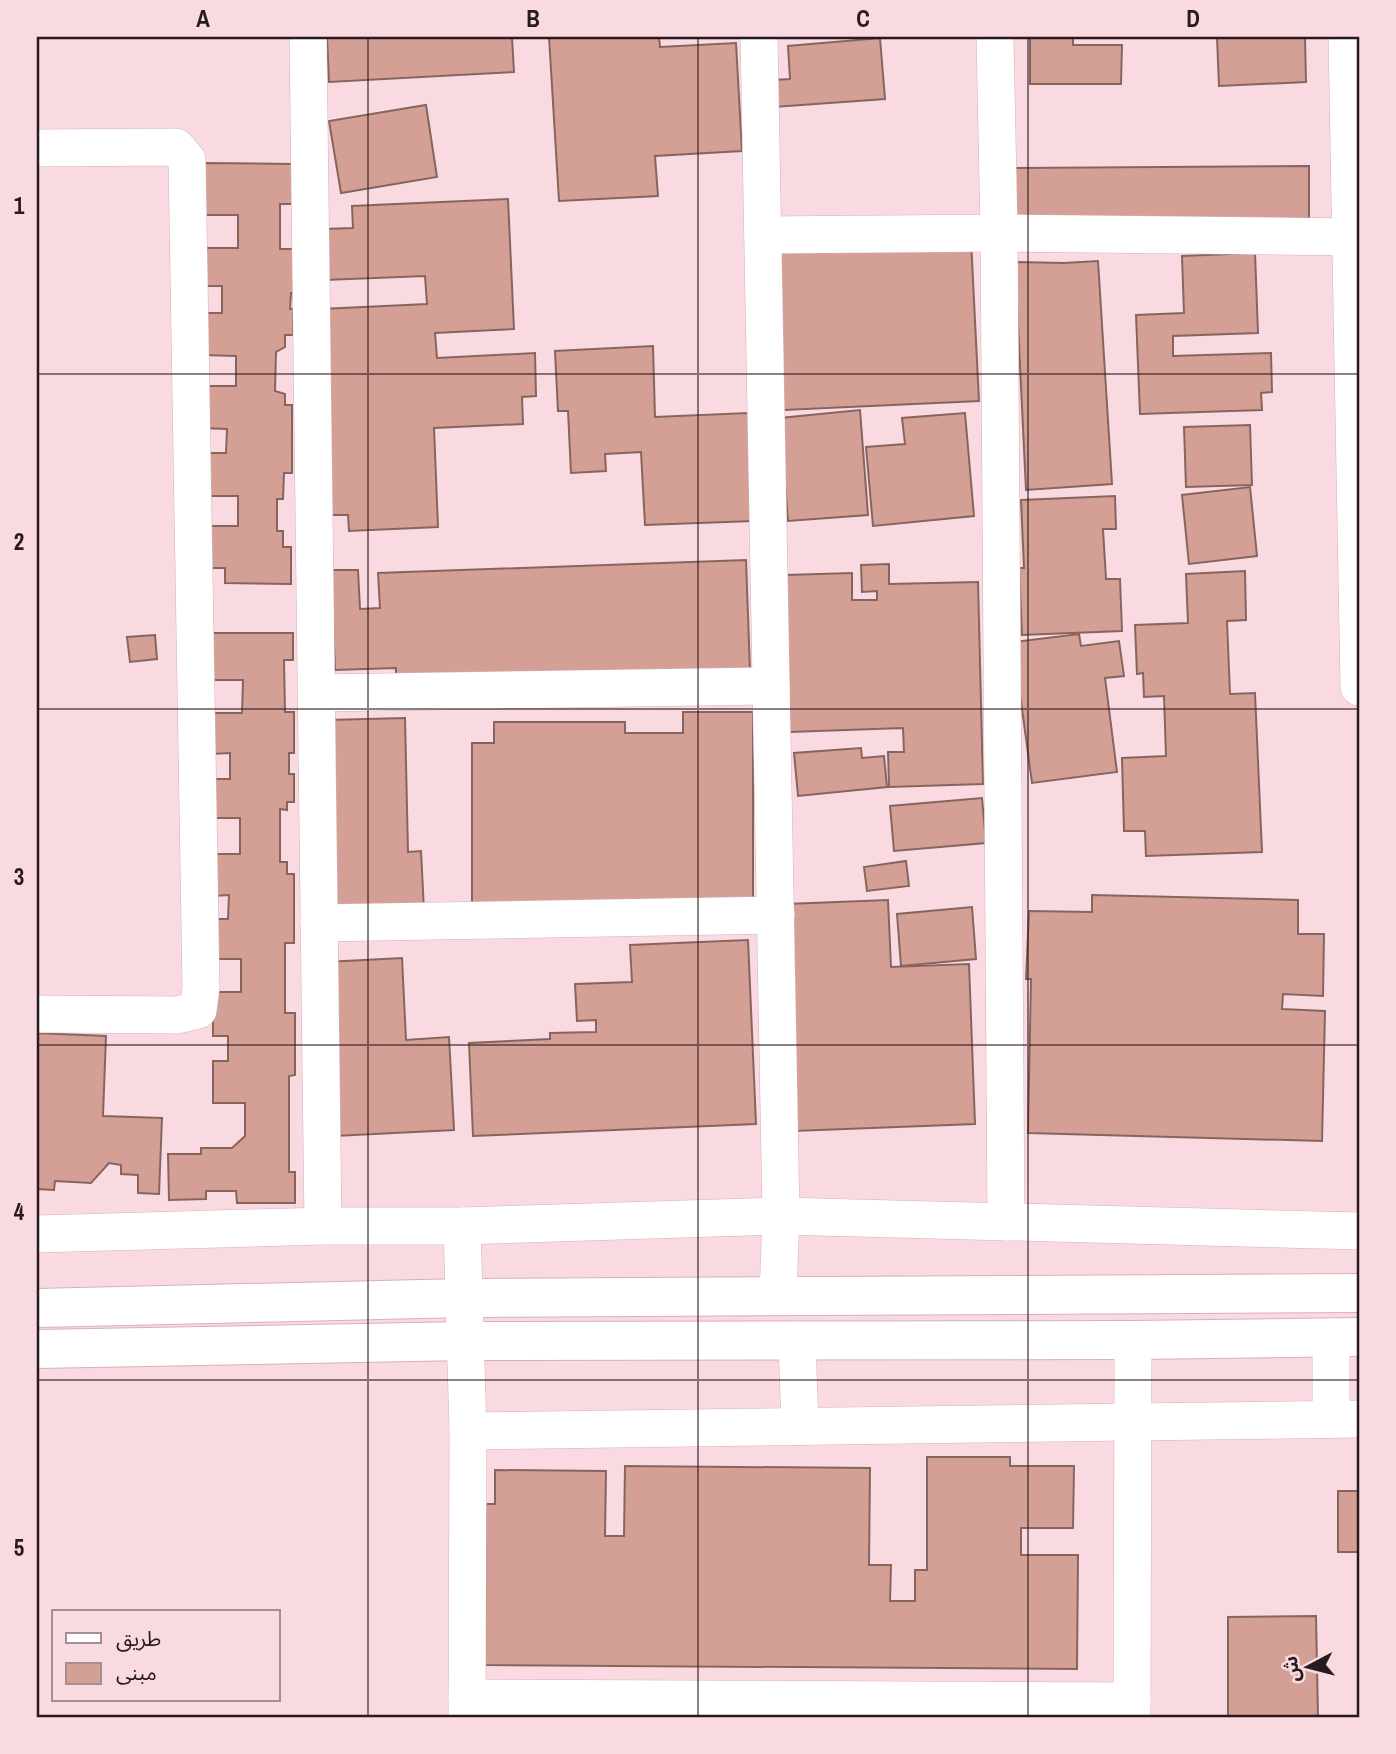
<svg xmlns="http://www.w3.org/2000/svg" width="1396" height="1754" viewBox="0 0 1396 1754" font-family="'Archivo Narrow','Noto Sans Arabic',sans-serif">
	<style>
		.building { fill: #d4a096; stroke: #87655e; stroke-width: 2 }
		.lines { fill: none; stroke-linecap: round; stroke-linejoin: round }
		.minor-casing { stroke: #d7b0b9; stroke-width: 38 }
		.trunk-casing { stroke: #d7b0b9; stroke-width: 40 }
		.minor { stroke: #fff; stroke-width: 37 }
		.trunk { stroke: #fff; stroke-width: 38 }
		.grid { fill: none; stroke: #281a1e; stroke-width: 2; stroke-opacity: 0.55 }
		.neatline { fill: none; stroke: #281a1e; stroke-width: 2.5 }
		.grid-label { font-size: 23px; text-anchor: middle; font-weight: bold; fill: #281a1e }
	</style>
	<rect width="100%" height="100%" fill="#fadae1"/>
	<g class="building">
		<path d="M327,37H512L514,72L329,82Z"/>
		<path d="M549,37H659L660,47L736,43L742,151L655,156L658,196L559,201Z"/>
		<path d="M1030,37H1073V45H1122L1121,84H1030Z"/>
		<path d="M1217,37H1305L1306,82L1219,86Z"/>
		<path d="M880,38L885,99L774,107L773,80L790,79L788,46Z"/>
		<path d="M426,105L437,177L341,193L329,121Z"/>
		<path d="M204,163L294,164V204H280V249H293V293H291L290,309H293V335H285V347L276,352L275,391L285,394V405H292V473H284L283,499H277V531H283V547H291V584L225,583V568H201V526H238V496H202V453H226L227,429L202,428L203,386H236V356L203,355V313H222V286H204V248H238V215H204Z"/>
		<path d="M1309,166V218L1015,220V168Z"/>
		<path d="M508,199L514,329L435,333L437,358L535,353L536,396L522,397L523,424L434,428L438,527L349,531L348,515H329L321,309L427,304L425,276L325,280L323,229L353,228L352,206Z"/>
		<path d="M971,240L979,401L784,410L776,249Z"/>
		<path d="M1255,253L1258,333L1173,336V356L1271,353L1272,392L1261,393L1262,410L1140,414L1136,315L1184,313L1182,256Z"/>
		<path d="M1098,261L1112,484L1026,490L1015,262L1064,263Z"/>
		<path d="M653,346L655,417L748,413L753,521L645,525L641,452L605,454L606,471L571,473L568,411H558L555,351Z"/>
		<path d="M860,410L868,515L788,521L780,418Z"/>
		<path d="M965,413L974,516L873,526L866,447L905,444L902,418Z"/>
		<path d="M1250,425L1252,485L1186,487L1184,427Z"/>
		<path d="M1250,487L1257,556L1189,564L1182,495Z"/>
		<path d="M1115,496L1116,529H1103L1106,579H1120L1122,631L1022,635L1019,568H1024L1021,500Z"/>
		<path d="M746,560L750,671L396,683V668L335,670L331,570H358L360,609L380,608L378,573Z"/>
		<path d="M889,564V584L978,582L983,784L889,787L888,752H904L903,728L790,732L786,575L852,573V600H877V591L862,592L861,565Z"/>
		<path d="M1245,571L1246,620L1227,621L1230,694L1255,693L1262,852L1146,856L1145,831H1124L1122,758L1166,756L1164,696L1144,697L1143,673L1137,674L1135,625L1188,623L1186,574Z"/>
		<path d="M212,633H293V660H284L285,712H294V753H289V774H294V802H287V810L280,809V862H287V874H294V943H285V1013H295V1075L289,1076V1172H295V1203H237L236,1191H206V1199L169,1200L168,1154H201V1148H232L245,1136V1103H213V1061H228V1036H213V992H241V959H213V919H228L229,895L213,896V854H240V818H213L212,779H230V753L212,754V713H242L243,680H212Z"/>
		<path d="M1079,634L1081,646L1119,641L1124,676L1105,678L1117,772L1032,783L1013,642Z"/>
		<path d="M155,635L157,659L130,662L127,637Z"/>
		<path d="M683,712H753V910L472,904V743H494V722H625V733H683Z"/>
		<path d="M405,718L408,852L421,851L424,911L333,913L328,720Z"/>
		<path d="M861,748L862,758L884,756L887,787L798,796L794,753Z"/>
		<path d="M982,798L986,843L894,851L890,806Z"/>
		<path d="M906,861L909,886L867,891L864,867Z"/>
		<path d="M1092,895L1298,900V934H1324L1323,996L1283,994L1282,1009L1325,1011L1322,1141L1028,1133L1031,979H1026L1029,911L1092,912Z"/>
		<path d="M888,900L891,967L969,964L975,1124L794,1131L786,904Z"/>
		<path d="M972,907L976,959L901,966L897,914Z"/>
		<path d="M748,940L756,1124L473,1136L469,1043L550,1039V1033L596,1032V1020L577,1021L575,984L632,982L630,945Z"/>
		<path d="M402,958L406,1040L449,1037L454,1130L335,1136L326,962Z"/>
		<path d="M37,1033L106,1036L103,1116L162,1118L159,1194L138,1193V1175L121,1174V1165L109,1163L91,1183L55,1181L54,1190L37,1189Z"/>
		<path d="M927,1457H1010V1466H1074L1073,1528H1021V1555H1078L1077,1669L485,1665L486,1504H495V1470L606,1471L605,1536H624L625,1466L870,1468L869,1565H891L890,1601H915V1570H927Z"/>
		<rect x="1338" y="1491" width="21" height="61"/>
		<path d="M1316,1616L1318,1717H1228V1617Z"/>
	</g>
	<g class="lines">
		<defs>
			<g id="minor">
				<path d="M308,37L323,1226"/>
				<path d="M759,37L781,1216L778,1296"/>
				<path d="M995,37L999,233L1006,1222"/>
				<path d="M1347,37L1359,687"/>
				<path d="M37,148L176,147L187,160L201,987L198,1010L177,1015L37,1014"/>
				<path d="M763,235L999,233L1359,237"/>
				<path d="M317,693L771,686"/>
				<path d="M319,923L776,915"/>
				<path d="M462,1226L468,1431L467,1717"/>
				<path d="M37,1234L323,1226H462L781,1216L1359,1231"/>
				<path d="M797,1340L800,1426"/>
				<path d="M1331,1419V1337"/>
				<path d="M468,1431L1359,1419"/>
				<path d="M467,1698L1132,1701"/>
				<path d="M1132,1717L1133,1340"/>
			</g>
			<g id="trunk">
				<path d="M37,1308L464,1298L1359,1293"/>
				<path d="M37,1349L466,1341L1133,1340L1359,1337"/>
			</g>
		</defs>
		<use href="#minor" class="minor-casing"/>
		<use href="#trunk" class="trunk-casing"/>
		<use href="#minor" class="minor"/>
		<use href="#trunk" class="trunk"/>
	</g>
	<path class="grid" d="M368,37V1717M698,37V1717M1028,37V1717M37,374H1359M37,709H1359M37,1045H1359M37,1380H1359"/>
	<rect width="1396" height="1754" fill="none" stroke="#fadae1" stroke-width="77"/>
	<rect x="52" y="1610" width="228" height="91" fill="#fadae1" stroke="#a68d93" stroke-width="2"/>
	<rect x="66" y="1633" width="35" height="10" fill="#ffffff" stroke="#a68d93" stroke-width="2"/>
	<text x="116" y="1646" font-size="21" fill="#281a1e">طريق</text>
	<rect x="66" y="1663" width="35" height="21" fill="#d4a096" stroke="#a68d93" stroke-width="2"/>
	<text x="116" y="1680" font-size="21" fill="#281a1e">مبنى</text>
	<g transform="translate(1308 1667) rotate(263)" stroke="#fadae1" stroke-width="5" paint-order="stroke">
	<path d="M0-5L12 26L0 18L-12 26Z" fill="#281a1e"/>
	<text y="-10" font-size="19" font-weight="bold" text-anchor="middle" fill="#281a1e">ش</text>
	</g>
	<rect x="38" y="38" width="1320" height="1678" class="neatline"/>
	<g class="grid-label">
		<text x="203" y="27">A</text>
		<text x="533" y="27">B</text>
		<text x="863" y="27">C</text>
		<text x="1193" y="27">D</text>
		<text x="19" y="214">1</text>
		<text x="19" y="550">2</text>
		<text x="19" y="885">3</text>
		<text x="19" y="1220">4</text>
		<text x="19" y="1556">5</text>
	</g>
</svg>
